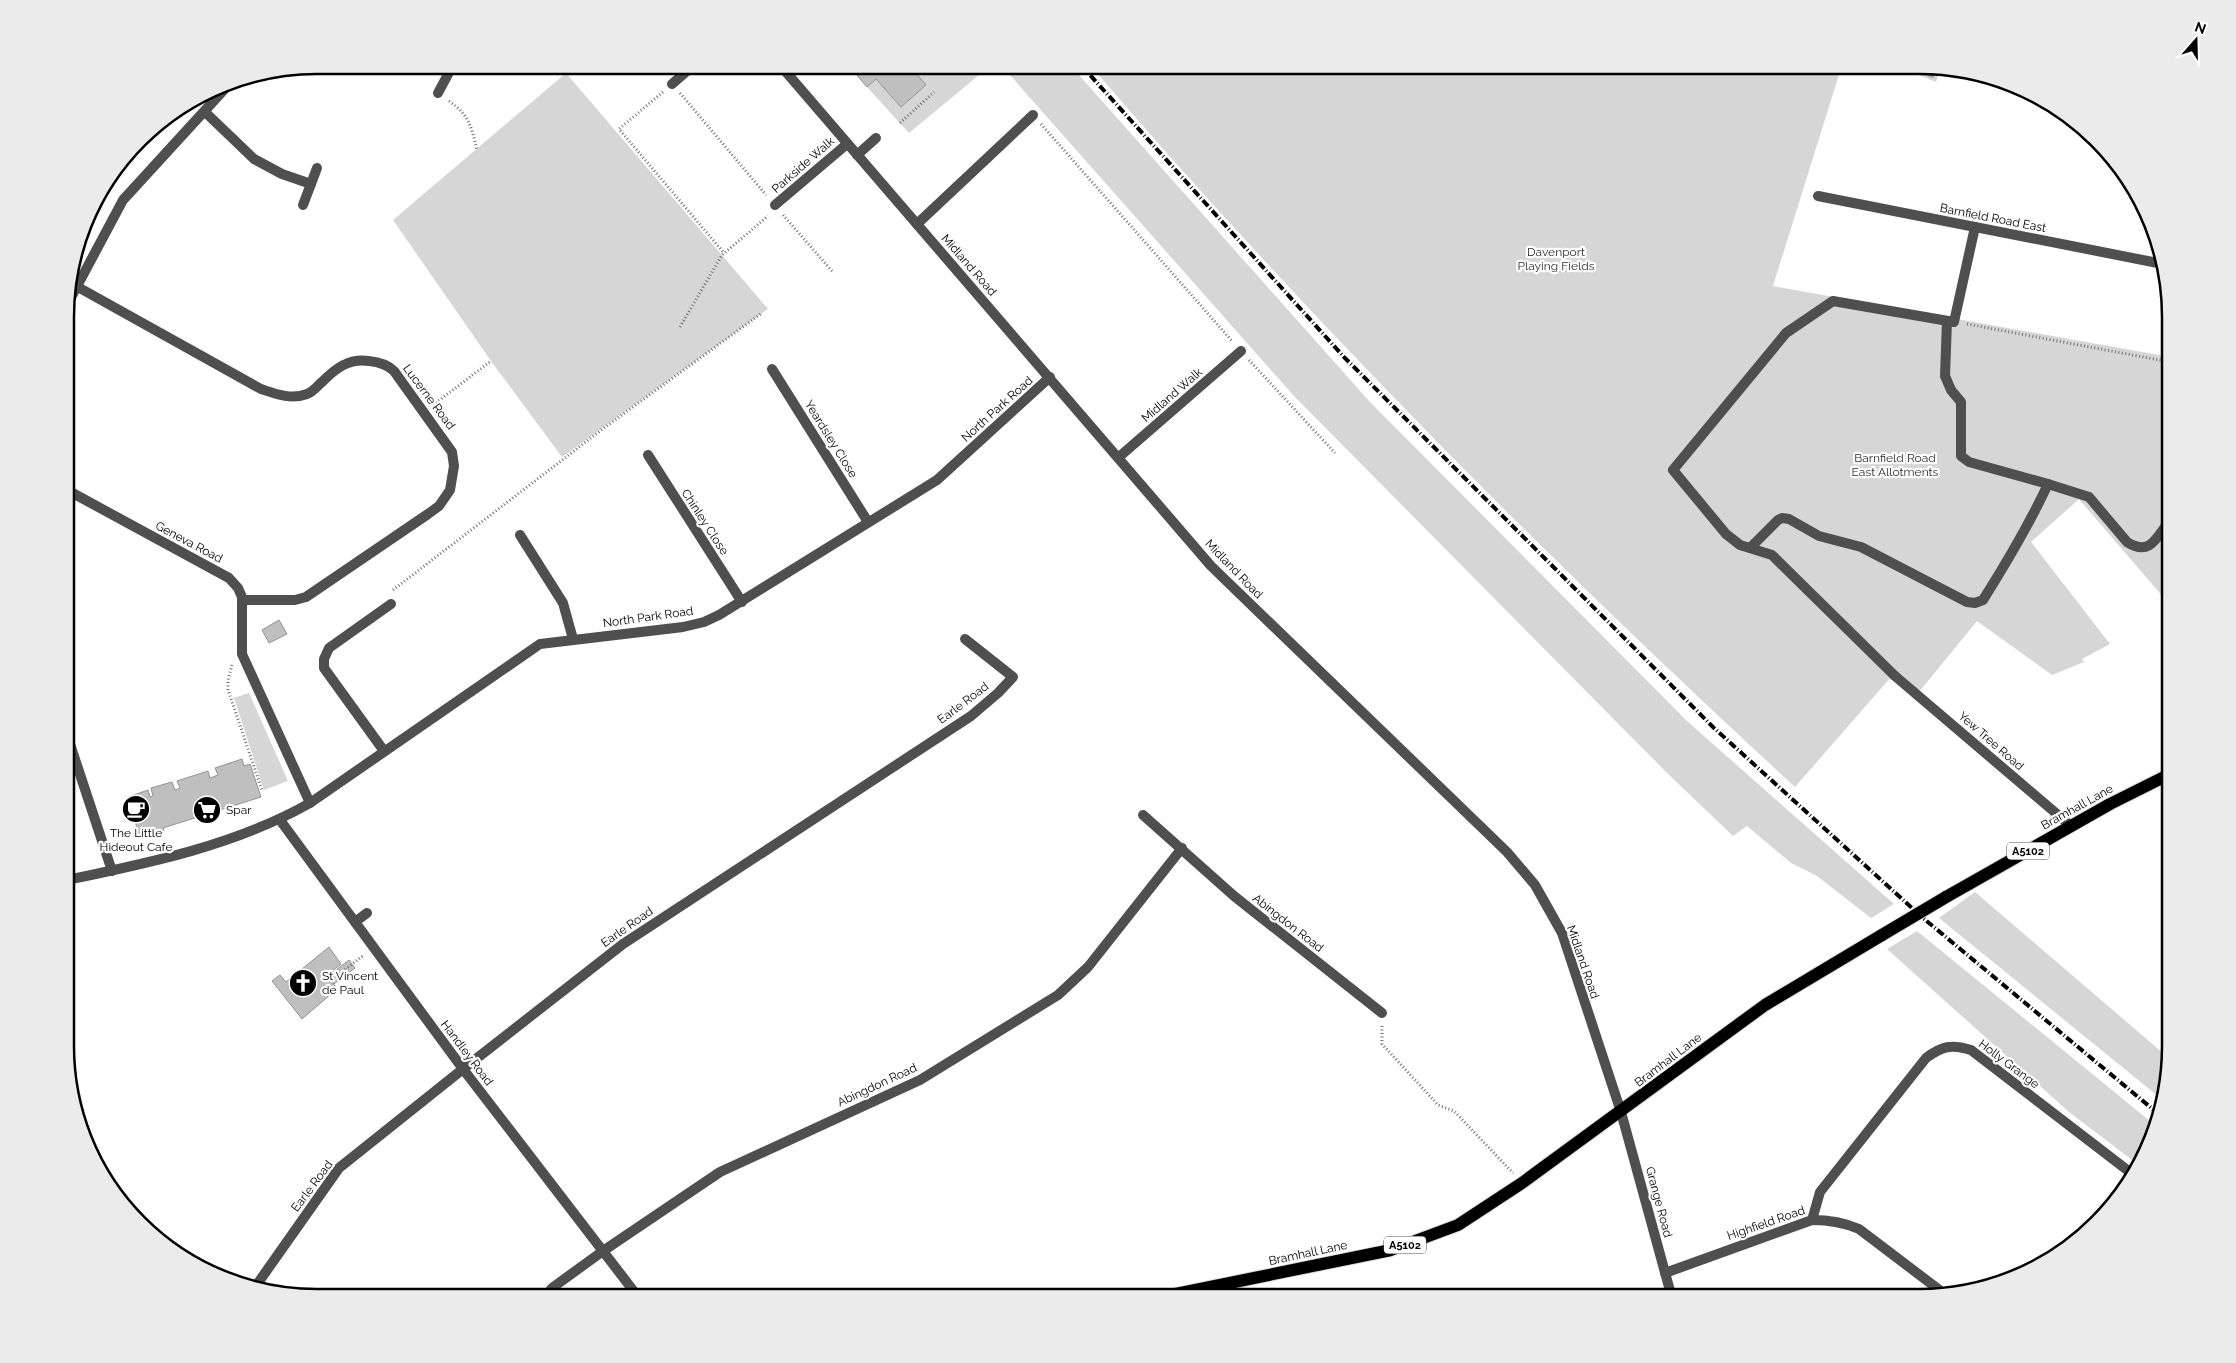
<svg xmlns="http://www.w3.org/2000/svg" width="2236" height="1363" viewBox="0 0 2236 1363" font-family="Raleway,sans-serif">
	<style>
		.green { fill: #d6d6d6 }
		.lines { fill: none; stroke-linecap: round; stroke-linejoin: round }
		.stream { stroke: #9d9d9d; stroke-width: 5.5 }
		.building { fill: #bfbfbf; stroke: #939393 }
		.primary-casing { stroke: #dbdbdb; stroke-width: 14 }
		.path { stroke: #717171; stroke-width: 3; stroke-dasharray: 1 2.5; stroke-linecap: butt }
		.service { stroke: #4f4f4f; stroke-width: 10 }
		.minor { stroke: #4f4f4f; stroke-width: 10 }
		.primary { stroke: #000; stroke-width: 12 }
		.rail { stroke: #000; stroke-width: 4; stroke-dasharray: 8 2.5 1 2.5; stroke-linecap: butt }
		.primary-bridge-casing { stroke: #dbdbdb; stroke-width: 14; stroke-linecap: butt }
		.primary-bridge { stroke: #000; stroke-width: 12 }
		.labels { text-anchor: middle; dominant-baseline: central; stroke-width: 4.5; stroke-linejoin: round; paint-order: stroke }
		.shield { fill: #fff; stroke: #4c4c4c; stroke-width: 1 }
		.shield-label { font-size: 11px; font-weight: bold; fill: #000 }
		.street-label { font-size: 12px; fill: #000; stroke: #fff }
		.park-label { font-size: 12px; fill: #2d2d2d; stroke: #fff }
		.poi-label { font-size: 12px; fill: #000; stroke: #fff; text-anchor: start }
		.rim { fill: none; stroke: #000; stroke-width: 2.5 }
	</style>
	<rect width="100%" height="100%" fill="#fff"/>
	<g class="green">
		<path d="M909,65H991L909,133L867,87L876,79L901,107L926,85Z"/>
		<path d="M1001,65H1070L1369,401L1687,721L1894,904L1871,918L1817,876L1791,863L1747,826L1733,836L1665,771L1294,396Z"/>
		<path d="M1090,65H1842L1773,286L2170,357V605L2079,499L2031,542L2110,644L2082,659L2084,662L2052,675L1977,621L1919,692L1891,677L1795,787C1548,560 1309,320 1090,65Z"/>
		<path d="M1895,65L1940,68L1936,82Z"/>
		<path d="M566,73L768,309L562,457L491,361L393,220Z"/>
		<path d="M249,693L288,781L264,790L234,698Z"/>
		<path d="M1975,892L2170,1059L2164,1101L1939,918Z"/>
		<path d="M1917,931L2156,1126L2140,1166L2069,1112L1887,949Z"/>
	</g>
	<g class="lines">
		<path class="stream" d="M1913,65L1932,75"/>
	</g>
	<g class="building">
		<path d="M848,65H909L926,85L901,107L876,79L867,87Z"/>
		<path d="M279,620L287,634L269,643L262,630Z"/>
		<path d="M242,759L244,766L250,764L261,797L163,828L164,830L140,838L128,797L148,790L150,797L153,796L151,788L172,782L175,790L180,788L177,781L208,771L210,778L218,775L215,768Z"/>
		<path d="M329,947L341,964L327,975L337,989L302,1019L272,981L280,975L286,982Z"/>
		<path d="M349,960L355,968L334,984L328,976Z"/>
	</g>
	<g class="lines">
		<defs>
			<g id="primary">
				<path d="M1946,897L2110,804L2170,774"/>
				<path d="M1156,1298L1391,1250L1458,1225L1522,1183L1765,1005L1882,935"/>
			</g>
		</defs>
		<use href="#primary" class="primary-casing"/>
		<g class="path">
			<path d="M656,66L663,74"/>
			<path d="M663,92L619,129L724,253"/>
			<path d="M680,93L766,195"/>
			<path d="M449,101C470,116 471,126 477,150"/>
			<path d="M900,123L934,92"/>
			<path d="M1041,124L1232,341"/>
			<path d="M783,215L832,271"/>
			<path d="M1967,324L2170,362"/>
			<path d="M680,327L722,255L768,216"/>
			<path d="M1249,360L1335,453"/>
			<path d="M433,405L491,361"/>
			<path d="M393,590L600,431L762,313"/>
			<path d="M232,665L228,680V690L262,790"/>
			<path d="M331,980L364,955"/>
			<path d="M1382,1026V1044L1438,1105L1454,1111L1513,1173"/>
		</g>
		<g class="service">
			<path d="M857,155L876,138"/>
			<path d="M2048,484L2089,497L2127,542C2150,557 2157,537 2170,520"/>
			<path d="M1750,548L1778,520L1782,518L1789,519L1819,536L1861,547L1967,602L1975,603L1983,600C2007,562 2029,525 2048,484L1969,462L1961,456V402L1951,390L1945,376L1947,321"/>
			<path d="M1895,676L1772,555L1740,545L1726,534L1673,470L1786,333L1833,301L1954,322L1975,227"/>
			<path d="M384,751L324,668V659L329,648L391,604"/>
			<path d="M355,922L367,913"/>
		</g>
		<g class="minor">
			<path d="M780,65L1211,566L1507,852L1535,885L1562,933L1621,1112L1672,1298"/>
			<path d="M672,84L694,65"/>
			<path d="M438,93L453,65"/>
			<path d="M205,112L254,159L282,174L311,184"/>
			<path d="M1818,196L2163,264"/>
			<path d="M303,205L317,168"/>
			<path d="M775,205L847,144"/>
			<path d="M917,224L1033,115"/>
			<path d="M76,286L261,389C276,394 291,400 307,394C313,392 317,386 322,382C336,368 349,358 369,361C379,362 387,364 394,371L452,452L454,466L450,490L439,506L428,514L306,597L295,600H242"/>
			<path d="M67,305L123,200L231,82"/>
			<path d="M772,369L868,522"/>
			<path d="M648,455L742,602"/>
			<path d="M1119,457L1241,351"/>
			<path d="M67,490L229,578L238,588L242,597V654L310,803"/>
			<path d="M520,535L563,603L573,639"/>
			<path d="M1895,676L2071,826"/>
			<path d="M67,735L112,871"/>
			<path d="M1143,815L1234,896L1382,1013"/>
			<path d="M280,820L463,1069L639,1298"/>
			<path d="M67,880C149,863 236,845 310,803L540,644L683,627L704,622L719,615L937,480L1050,377"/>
			<path d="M1812,1220L1820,1192L1926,1058C1942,1046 1951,1044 1971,1050L2135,1176"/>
			<path d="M1665,1273L1812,1220C1829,1220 1843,1222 1859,1229L1946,1295"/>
			<path d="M253,1290L339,1168L463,1069L623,944L971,716L998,693L1013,677L965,639"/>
			<path d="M544,1298L552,1288L603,1251L720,1172L920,1080L1058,995L1088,967L1182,848"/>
		</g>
		<use href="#primary" class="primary"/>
		<path class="rail" d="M1081,65L1343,356L1714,728L1923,918L2161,1116"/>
		<defs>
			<path id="primary-bridge" d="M1882,935L1946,897"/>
		</defs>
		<use href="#primary-bridge" class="primary-bridge-casing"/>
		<use href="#primary-bridge" class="primary-bridge"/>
	</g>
	<defs>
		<symbol id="cafe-disc" viewBox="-11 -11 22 22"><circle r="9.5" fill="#000" stroke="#fff"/><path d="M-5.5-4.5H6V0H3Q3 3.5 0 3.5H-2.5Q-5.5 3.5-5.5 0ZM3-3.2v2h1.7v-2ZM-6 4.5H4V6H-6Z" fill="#fff"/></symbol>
		<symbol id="supermarket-disc" viewBox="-11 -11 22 22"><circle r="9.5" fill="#000" stroke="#fff"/><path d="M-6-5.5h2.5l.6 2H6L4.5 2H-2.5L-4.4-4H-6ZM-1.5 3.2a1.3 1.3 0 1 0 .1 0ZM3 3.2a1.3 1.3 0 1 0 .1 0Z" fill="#fff"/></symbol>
		<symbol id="church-disc" viewBox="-11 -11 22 22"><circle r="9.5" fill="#000" stroke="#fff"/><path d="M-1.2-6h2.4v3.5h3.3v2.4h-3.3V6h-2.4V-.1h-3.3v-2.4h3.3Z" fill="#fff"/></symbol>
	</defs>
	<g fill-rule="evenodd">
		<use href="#cafe-disc" x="120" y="793" width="32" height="32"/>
		<use href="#supermarket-disc" x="191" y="794" width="32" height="32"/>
		<use href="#church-disc" x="287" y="967" width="32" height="32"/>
	</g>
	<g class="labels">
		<g class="shield">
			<rect x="2007" y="842.5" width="42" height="17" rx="4"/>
			<rect x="1384" y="1236.5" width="42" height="17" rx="4"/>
		</g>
		<g class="shield-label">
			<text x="2028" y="851">A5102</text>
			<text x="1405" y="1245">A5102</text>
		</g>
		<g class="street-label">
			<text transform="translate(803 165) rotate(-41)">Parkside Walk</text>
			<text transform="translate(1993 218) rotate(11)">Barnfield Road East</text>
			<text transform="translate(969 265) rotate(49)">Midland Road</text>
			<text transform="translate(1172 395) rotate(-41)">Midland Walk</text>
			<text transform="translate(429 397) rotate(53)">Lucerne Road</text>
			<text transform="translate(997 409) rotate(-42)">North Park Road</text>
			<text transform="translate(831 439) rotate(58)">Yeardsley Close</text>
			<text transform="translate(705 522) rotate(57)">Chinley Close</text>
			<text transform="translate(189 542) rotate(28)">Geneva Road</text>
			<text transform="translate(1234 569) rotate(46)">Midland Road</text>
			<text transform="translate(648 617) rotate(-8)">North Park Road</text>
			<text transform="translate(963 703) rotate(-37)">Earle Road</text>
			<text transform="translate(1991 741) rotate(41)">Yew Tree Road</text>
			<text transform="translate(2077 807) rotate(-29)">Bramhall Lane</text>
			<text transform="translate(1288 923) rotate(38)">Abingdon Road</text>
			<text transform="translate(627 927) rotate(-35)">Earle Road</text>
			<text transform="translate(1583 962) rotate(71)">Midland Road</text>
			<text transform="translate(467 1053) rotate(53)">Handley Road</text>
			<text transform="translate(1668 1060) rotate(-37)">Bramhall Lane</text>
			<text transform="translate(2009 1064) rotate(37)">Holly Grange</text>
			<text transform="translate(877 1085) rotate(-25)">Abingdon Road</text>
			<text transform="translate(312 1186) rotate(-53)">Earle Road</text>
			<text transform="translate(1659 1202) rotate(75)">Grange Road</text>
			<text transform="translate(1766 1223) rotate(-19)">Highfield Road</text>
			<text transform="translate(1308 1253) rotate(-12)">Bramhall Lane</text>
		</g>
		<g class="park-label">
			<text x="1556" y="252">Davenport<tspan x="1556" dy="14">Playing Fields</tspan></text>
			<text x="1895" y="458">Barnfield Road<tspan x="1895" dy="14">East Allotments</tspan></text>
		</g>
		<g class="poi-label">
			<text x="226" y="810">Spar</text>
			<text x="136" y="833" text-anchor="middle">The Little<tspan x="136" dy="14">Hideout Cafe</tspan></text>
			<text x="322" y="976">St Vincent<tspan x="322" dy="14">de Paul</tspan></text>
		</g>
	</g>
	<path d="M0 0H2236V1363H0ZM317 74H1919A243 243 0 0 1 2162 317V1046A243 243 0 0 1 1919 1289H317A243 243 0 0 1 74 1046V317A243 243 0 0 1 317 74Z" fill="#ebebeb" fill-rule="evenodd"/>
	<path class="rim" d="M317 74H1919A243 243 0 0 1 2162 317V1046A243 243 0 0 1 1919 1289H317A243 243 0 0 1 74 1046V317A243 243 0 0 1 317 74Z"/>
	<g transform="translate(2196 40) rotate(20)" stroke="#ffffff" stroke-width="4" paint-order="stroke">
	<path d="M0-4L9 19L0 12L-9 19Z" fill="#000000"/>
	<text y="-8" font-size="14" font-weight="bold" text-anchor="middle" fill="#000000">N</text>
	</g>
</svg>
